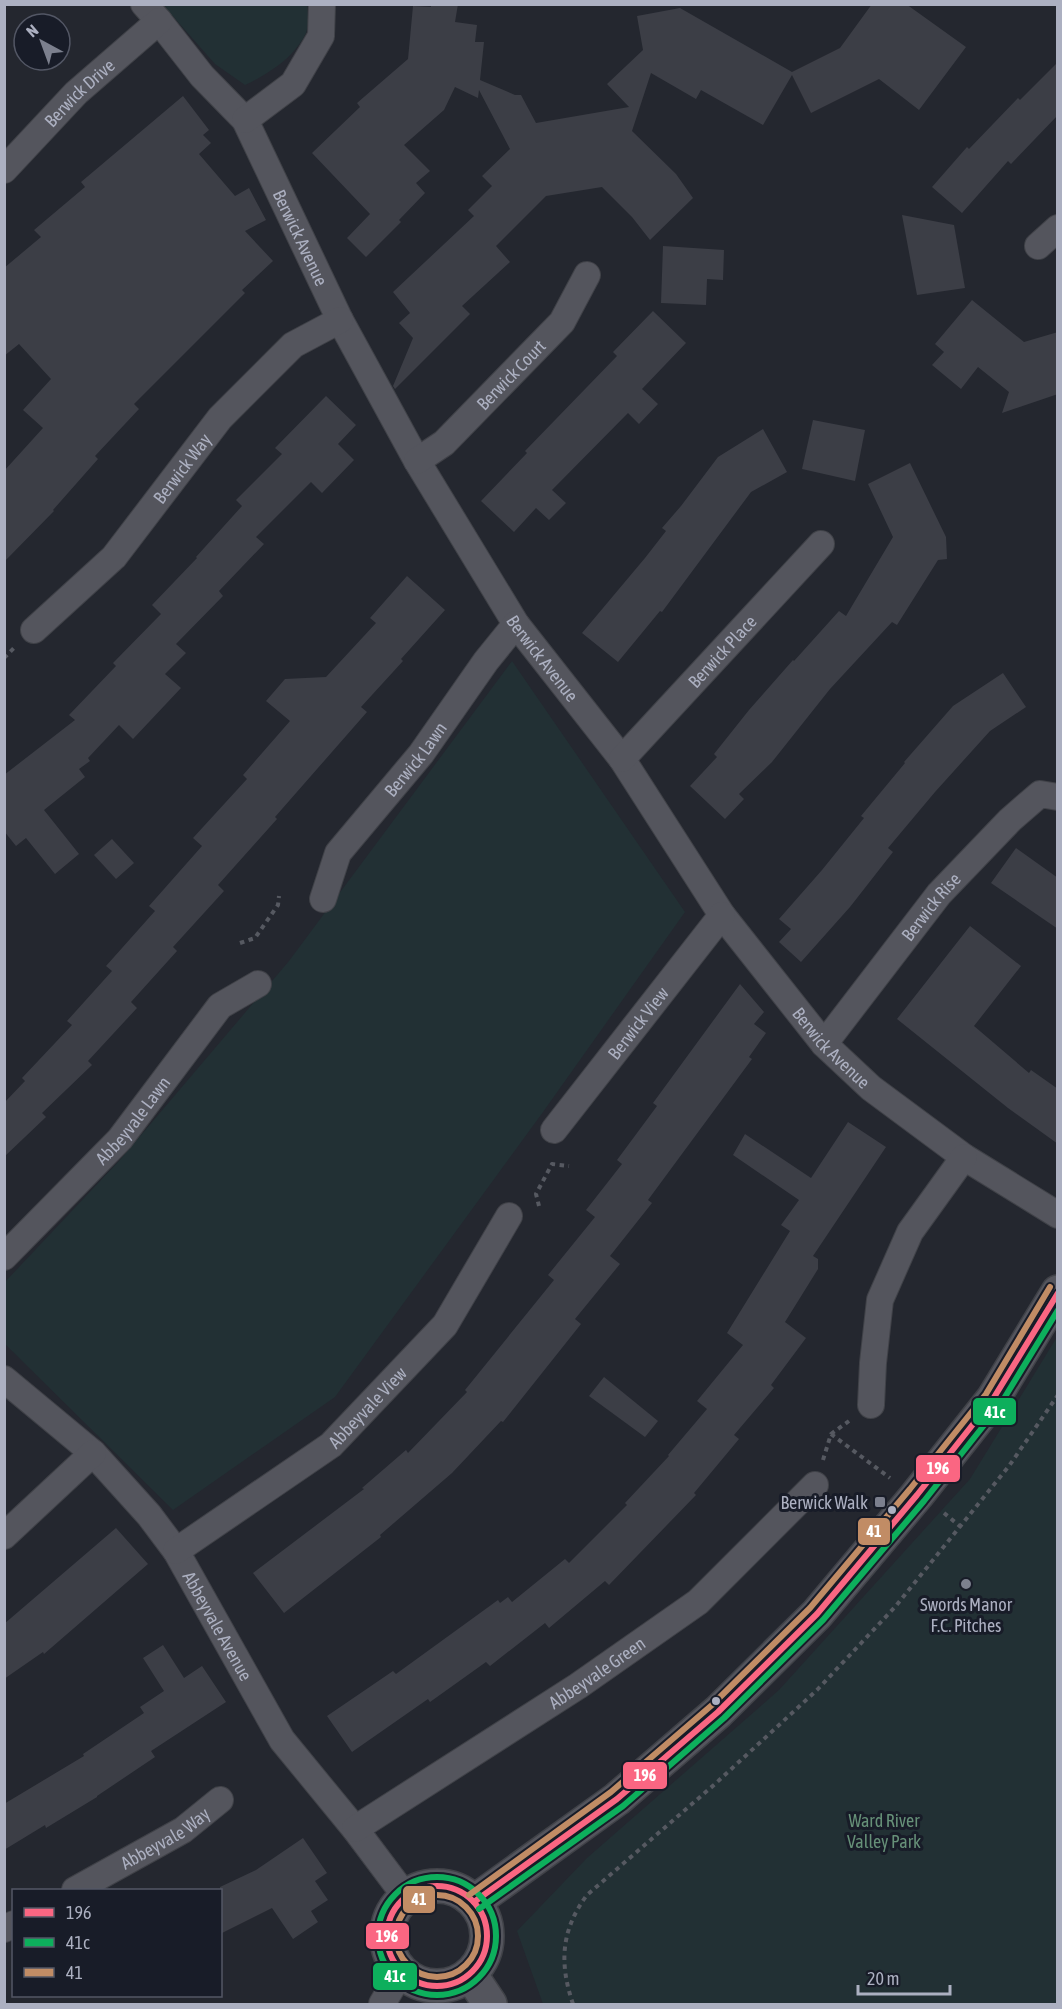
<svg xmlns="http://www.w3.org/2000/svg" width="1062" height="2009" viewBox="0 0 1062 2009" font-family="'Asap Condensed',sans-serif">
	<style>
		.green { fill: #223034 }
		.building { fill: #3c3e46 }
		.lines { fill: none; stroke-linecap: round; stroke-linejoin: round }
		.minor-casing { stroke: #404248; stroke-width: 28 }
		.tertiary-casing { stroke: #404248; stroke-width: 36 }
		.path { stroke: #565961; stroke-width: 4; stroke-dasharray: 4.5 4.5; stroke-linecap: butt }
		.minor { stroke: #54555d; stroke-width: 26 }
		.tertiary { stroke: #54555d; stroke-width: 33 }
		.bus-1-casing { stroke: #181c28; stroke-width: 10 }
		.bus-2-casing { stroke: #181c28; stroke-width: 10 }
		.bus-3-casing { stroke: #181c28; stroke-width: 10 }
		.bus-1 { stroke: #fa6682; stroke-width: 6 }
		.bus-2 { stroke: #0daf5c; stroke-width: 6 }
		.bus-3 { stroke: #c18c65; stroke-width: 6 }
		.poi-dot { fill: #7c808e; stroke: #181c28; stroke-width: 2 }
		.bus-dot { fill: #acb0c1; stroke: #181c28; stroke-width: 2 }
		.labels { text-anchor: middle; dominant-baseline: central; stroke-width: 6; stroke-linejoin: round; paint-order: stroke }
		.street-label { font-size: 18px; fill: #acb0c1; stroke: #181c28 }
		.poi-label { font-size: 18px; fill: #acb0c1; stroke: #181c28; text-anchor: end }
		.park-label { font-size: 18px; fill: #669078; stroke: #181c28 }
		.line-badge { stroke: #181c28; stroke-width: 2 }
		.badge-label { font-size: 16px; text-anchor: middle; font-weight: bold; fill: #fff }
	</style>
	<rect width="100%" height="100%" fill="#24272f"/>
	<g class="green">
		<path d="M163,5H307C308,13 309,25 306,33C294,58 268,74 245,85L215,64Z"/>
		<path d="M512,661L685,912L543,1112L335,1397L173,1510L5,1344L4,1283L119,1161L289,961Z"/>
		<path d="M1057,1337V2004H543L517,1931L587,1858L779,1690L970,1479Z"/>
	</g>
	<g class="building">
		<path d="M431,4H458L455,22L477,25L475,42H484L480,80L515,95H521L536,123L629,107L607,84L643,50L637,16L680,8L792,72L840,48L872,4H906L966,47L919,110L879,79L811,113L792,75L763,125L701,90L696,99L651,73L632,131L676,174L693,198L650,240L632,217L602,187L546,196L496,246L510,262L462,306L470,314L395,389L393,386L413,338L399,323L410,313L393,292L474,216L468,210L492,186L482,176L510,149L479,90L478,98L455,87L444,110L404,145L430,171L416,183L425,193L399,220L401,222L366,257L347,238L370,214L312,153L360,107L357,103L408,59L413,6L431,7Z"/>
		<path d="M1058,62V115L1011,164L1008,161L962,213L932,187L967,147L969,149L1018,98L1020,100Z"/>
		<path d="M183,96L209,130L203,135L211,143L199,154L235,196L249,188L266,220L245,231L273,261L242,290L245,293L134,404L139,409L95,456L98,459L53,510L54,511L4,562V471L43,428L23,410L51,379L19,344L4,356V268L41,237L34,230L85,187L81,182Z"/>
		<path d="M902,215L954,225L965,288L917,295Z"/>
		<path d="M663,246L724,250L723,280L707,279L706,305L661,303Z"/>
		<path d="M972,300L1024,342L1058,332V394L1002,413L1009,392L978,367L961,389L932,365L944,352L935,344Z"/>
		<path d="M653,311L686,343L642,389L658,404L639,424L628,413L552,490L566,503L549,520L536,508L514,532L481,501L527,453L525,451L617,356L613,352Z"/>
		<path d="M326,396L356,425L338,444L354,460L322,493L311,482L256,537L264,544L219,591L223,596L176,644L186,653L165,674L181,688L133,739L119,725L88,758L90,761L79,769L85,777L44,810L79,854L55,874L26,838L16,846L4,831V775L75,720L69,715L116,666L113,663L161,614L152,605L197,558L196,557L242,506L236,500L282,454L275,448Z"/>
		<path d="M813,420L865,430L855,481L802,469Z"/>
		<path d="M763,429L787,472L751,492L662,612L660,611L618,662L582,633L645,558L666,531L662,528L681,506L718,457Z"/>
		<path d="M910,463L946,537L947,559L938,560L897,625L892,622L830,689L772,762L739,794L744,799L725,819L690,786L717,757L714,754L749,710L793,660L794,661L839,611L846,616L893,537L868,484Z"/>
		<path d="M407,576L445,610L401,659L403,661L361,707L367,712L275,817L277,819L218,885L224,891L173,947L177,951L131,1002L137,1008L88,1061L92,1065L42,1113L46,1117L4,1157V1103L25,1081L22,1078L72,1025L67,1021L112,971L106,966L155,911L149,906L202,846L193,838L247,779L243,775L290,721L266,701L285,679L326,677L376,623L370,618Z"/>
		<path d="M1003,673L1026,707L990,731L935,792L888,848L893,852L850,907L801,962L779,942L791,929L779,919L822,870L864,818L861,816L905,763L904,762L953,706Z"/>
		<path d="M112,839L134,863L116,879L94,855Z"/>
		<path d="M1016,848L1058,878V929L991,883Z"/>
		<path d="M970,926L1021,966L974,1026L1029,1073L1031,1070L1058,1089V1144L1008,1108L897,1019Z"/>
		<path d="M740,984L764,1012L754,1024L766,1033L749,1057L752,1059L648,1200L652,1203L610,1256L620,1264L575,1319L581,1324L503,1422L501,1421L452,1473L380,1535L381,1537L284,1613L253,1573L364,1489L362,1488L406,1450L408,1453L467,1392L465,1390L554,1280L548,1275L595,1217L586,1210L622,1164L617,1160L657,1106L653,1103Z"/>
		<path d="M848,1122L886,1147L813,1256L818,1259V1269L785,1322L806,1338L771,1385L774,1388L734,1435L739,1439L694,1493L696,1495L609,1585L605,1581L549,1628L545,1623L490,1666L486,1662L430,1702L428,1699L352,1752L327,1716L393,1671L396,1674L498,1600L500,1603L508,1597L512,1602L565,1559L569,1563L627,1505L625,1503L669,1456L668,1455L707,1409L697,1401L743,1345L727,1333L790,1231L781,1225L799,1200L733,1155L745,1134L811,1178Z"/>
		<path d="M604,1377L658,1421L645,1437L589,1396Z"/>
		<path d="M116,1528L148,1564L44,1654L43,1652L4,1679V1624Z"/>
		<path d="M163,1645L184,1678L202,1666L226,1702L151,1751L155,1757L97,1796V1797L46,1828L45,1825L4,1850V1804L84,1756L83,1754L144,1713L140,1707L164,1691L143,1658Z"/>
		<path d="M303,1838L327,1873L315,1881L328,1900L311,1911L318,1922L293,1939L272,1908L220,1934V1887L256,1870Z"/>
	</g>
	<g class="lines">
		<defs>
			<g id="minor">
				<path id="s1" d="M144,4L159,21L202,76L245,120L340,320L417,461L516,624L622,759L722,915L824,1044L871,1088L964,1157L1058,1215"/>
				<path d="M245,120L293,84L321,36L322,4"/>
				<path id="s2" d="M4,170L76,93L159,21"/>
				<path d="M1038,246L1058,228"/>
				<path id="s3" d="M417,461L444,443L562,322L587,275"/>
				<path id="s4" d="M34,630L114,557L220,418L293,345L340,320"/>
				<path id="s5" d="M622,759L821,544"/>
				<path id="s6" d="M323,899L338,853L421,754L486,661L516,624"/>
				<path id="s7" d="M824,1044L939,894L1010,820L1040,794L1058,797"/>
				<path id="s8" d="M554,1130L722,915"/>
				<path id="s9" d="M4,1257L120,1139L220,1006L258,984"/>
				<path id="s10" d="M4,1379L93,1453L149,1515L176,1551L282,1740L355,1829L406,1897"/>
				<path d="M871,1405L873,1363L880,1300L910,1232L964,1157"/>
				<path d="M4,1536L93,1453"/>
				<path id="s11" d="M176,1551L331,1445L445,1325L509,1216"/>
				<path id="s12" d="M355,1829L578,1686L698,1602L815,1485"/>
				<path id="s13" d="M75,1890L183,1830L220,1800"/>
				<path d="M4,1929L14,1924"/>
				<path d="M382,2004L401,1972"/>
			</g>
			<g id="tertiary">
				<circle cx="437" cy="1936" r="50"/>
				<path d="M474,1902L617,1799L718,1712L817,1614L917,1495L993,1399L1058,1292"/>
				<path d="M470,1974L490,2004"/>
			</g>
		</defs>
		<use href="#minor" class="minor-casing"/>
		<use href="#tertiary" class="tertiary-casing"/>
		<g class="path">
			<path d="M4,658L14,648"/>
			<path d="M240,943L255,938L278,905L279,896"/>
			<path d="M539,1206L536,1194L552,1164L569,1166"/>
			<path d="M831,1434L890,1478"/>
			<path d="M823,1460L831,1434L849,1421"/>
			<path d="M944,1513L961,1527"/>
			<path d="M573,2004C559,1963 561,1930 587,1895L715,1784L817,1690L895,1607L1009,1466L1058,1395"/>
		</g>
		<use href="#minor" class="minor"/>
		<use href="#tertiary" class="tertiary"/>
		<defs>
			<g id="bus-1">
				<circle cx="437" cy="1936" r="50"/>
				<path d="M474,1902L617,1799L718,1712L817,1614L917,1495L993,1399L1058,1293"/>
			</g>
			<g id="bus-2">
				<circle cx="437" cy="1936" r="59"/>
				<path d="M479,1909L623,1806L724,1718L823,1620L924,1501L1000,1405L1058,1310"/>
			</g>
			<g id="bus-3">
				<path d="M469,1895L611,1792L712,1705L810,1608L910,1489L986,1394L1050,1287"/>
				<circle cx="437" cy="1936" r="41"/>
			</g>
		</defs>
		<use href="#bus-1" class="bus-1-casing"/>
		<use href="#bus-2" class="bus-2-casing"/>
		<use href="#bus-3" class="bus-3-casing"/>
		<use href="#bus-1" class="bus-1"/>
		<use href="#bus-2" class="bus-2"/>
		<use href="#bus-3" class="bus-3"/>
	</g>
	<g class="poi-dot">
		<rect x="874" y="1496" width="12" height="12" rx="3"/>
		<circle cx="966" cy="1584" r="6"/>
	</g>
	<g class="bus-dot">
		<circle cx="892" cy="1510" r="5"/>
		<circle cx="716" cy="1701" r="5"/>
	</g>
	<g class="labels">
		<g class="street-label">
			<text stroke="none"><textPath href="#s2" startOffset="108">Berwick Drive</textPath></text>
			<text stroke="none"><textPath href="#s1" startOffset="284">Berwick Avenue</textPath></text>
			<text stroke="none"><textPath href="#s3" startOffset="128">Berwick Court</textPath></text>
			<text stroke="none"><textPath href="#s4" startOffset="220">Berwick Way</textPath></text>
			<text stroke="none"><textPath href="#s5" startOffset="147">Berwick Place</textPath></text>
			<text stroke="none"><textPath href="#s1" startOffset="770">Berwick Avenue</textPath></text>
			<text stroke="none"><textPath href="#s6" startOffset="170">Berwick Lawn</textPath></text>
			<text stroke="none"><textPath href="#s7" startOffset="174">Berwick Rise</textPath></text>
			<text stroke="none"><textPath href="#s8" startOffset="136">Berwick View</textPath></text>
			<text stroke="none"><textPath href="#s1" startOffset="1256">Berwick Avenue</textPath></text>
			<text stroke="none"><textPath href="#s9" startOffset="188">Abbeyvale Lawn</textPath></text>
			<text stroke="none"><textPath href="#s11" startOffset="240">Abbeyvale View</textPath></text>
			<text stroke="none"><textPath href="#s10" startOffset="330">Abbeyvale Avenue</textPath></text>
			<text stroke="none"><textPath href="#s12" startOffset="288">Abbeyvale Green</textPath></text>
			<text stroke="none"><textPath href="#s13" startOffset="104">Abbeyvale Way</textPath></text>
		</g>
		<g class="poi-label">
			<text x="868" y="1502">Berwick Walk</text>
			<text x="966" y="1604" text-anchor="middle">Swords Manor<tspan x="966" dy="21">F.C. Pitches</tspan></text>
		</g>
		<g class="park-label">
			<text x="884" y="1820">Ward River<tspan x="884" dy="21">Valley Park</tspan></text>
		</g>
	</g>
	<g class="line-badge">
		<rect x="972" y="1397" width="45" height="29" rx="6" fill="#0daf5c"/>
		<rect x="915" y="1454" width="46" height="29" rx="6" fill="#fa6682"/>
		<rect x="857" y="1517" width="34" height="29" rx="6" fill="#c18c65"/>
		<rect x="622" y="1761" width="46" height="29" rx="6" fill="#fa6682"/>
		<rect x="402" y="1885" width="34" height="29" rx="6" fill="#c18c65"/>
		<rect x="365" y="1922" width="45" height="28" rx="6" fill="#fa6682"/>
		<rect x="372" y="1962" width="46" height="29" rx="6" fill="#0daf5c"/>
	</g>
	<g class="badge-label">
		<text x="995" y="1418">41c</text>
		<text x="938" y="1474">196</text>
		<text x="874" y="1537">41</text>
		<text x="645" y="1781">196</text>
		<text x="419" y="1905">41</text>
		<text x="387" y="1942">196</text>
		<text x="395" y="1982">41c</text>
	</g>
	<rect width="1062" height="2009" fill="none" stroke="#acb0c1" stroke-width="12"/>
	<rect x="12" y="1889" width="210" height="108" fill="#181c28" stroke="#535765" stroke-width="1.5"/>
	<rect x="24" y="1908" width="30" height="9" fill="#fa6682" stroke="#535765" stroke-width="1.5"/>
	<text x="66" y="1919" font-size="18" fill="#acb0c1">196</text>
	<rect x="24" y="1938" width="30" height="9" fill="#0daf5c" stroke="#535765" stroke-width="1.5"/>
	<text x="66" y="1949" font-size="18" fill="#acb0c1">41c</text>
	<rect x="24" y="1968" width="30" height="9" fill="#c18c65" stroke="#535765" stroke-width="1.5"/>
	<text x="66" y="1979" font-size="18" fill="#acb0c1">41</text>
	<g transform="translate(42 42) rotate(319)"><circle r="28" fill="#181c28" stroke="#535765" stroke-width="1.5"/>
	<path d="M0-4.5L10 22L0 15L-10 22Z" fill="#7c808e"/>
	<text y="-9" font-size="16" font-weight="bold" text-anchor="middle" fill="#acb0c1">N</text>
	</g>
	<path d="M858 1985v9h92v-9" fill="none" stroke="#acb0c1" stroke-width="3"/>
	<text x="867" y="1985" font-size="18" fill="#acb0c1" stroke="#181c28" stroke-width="4.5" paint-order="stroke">20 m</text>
</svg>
